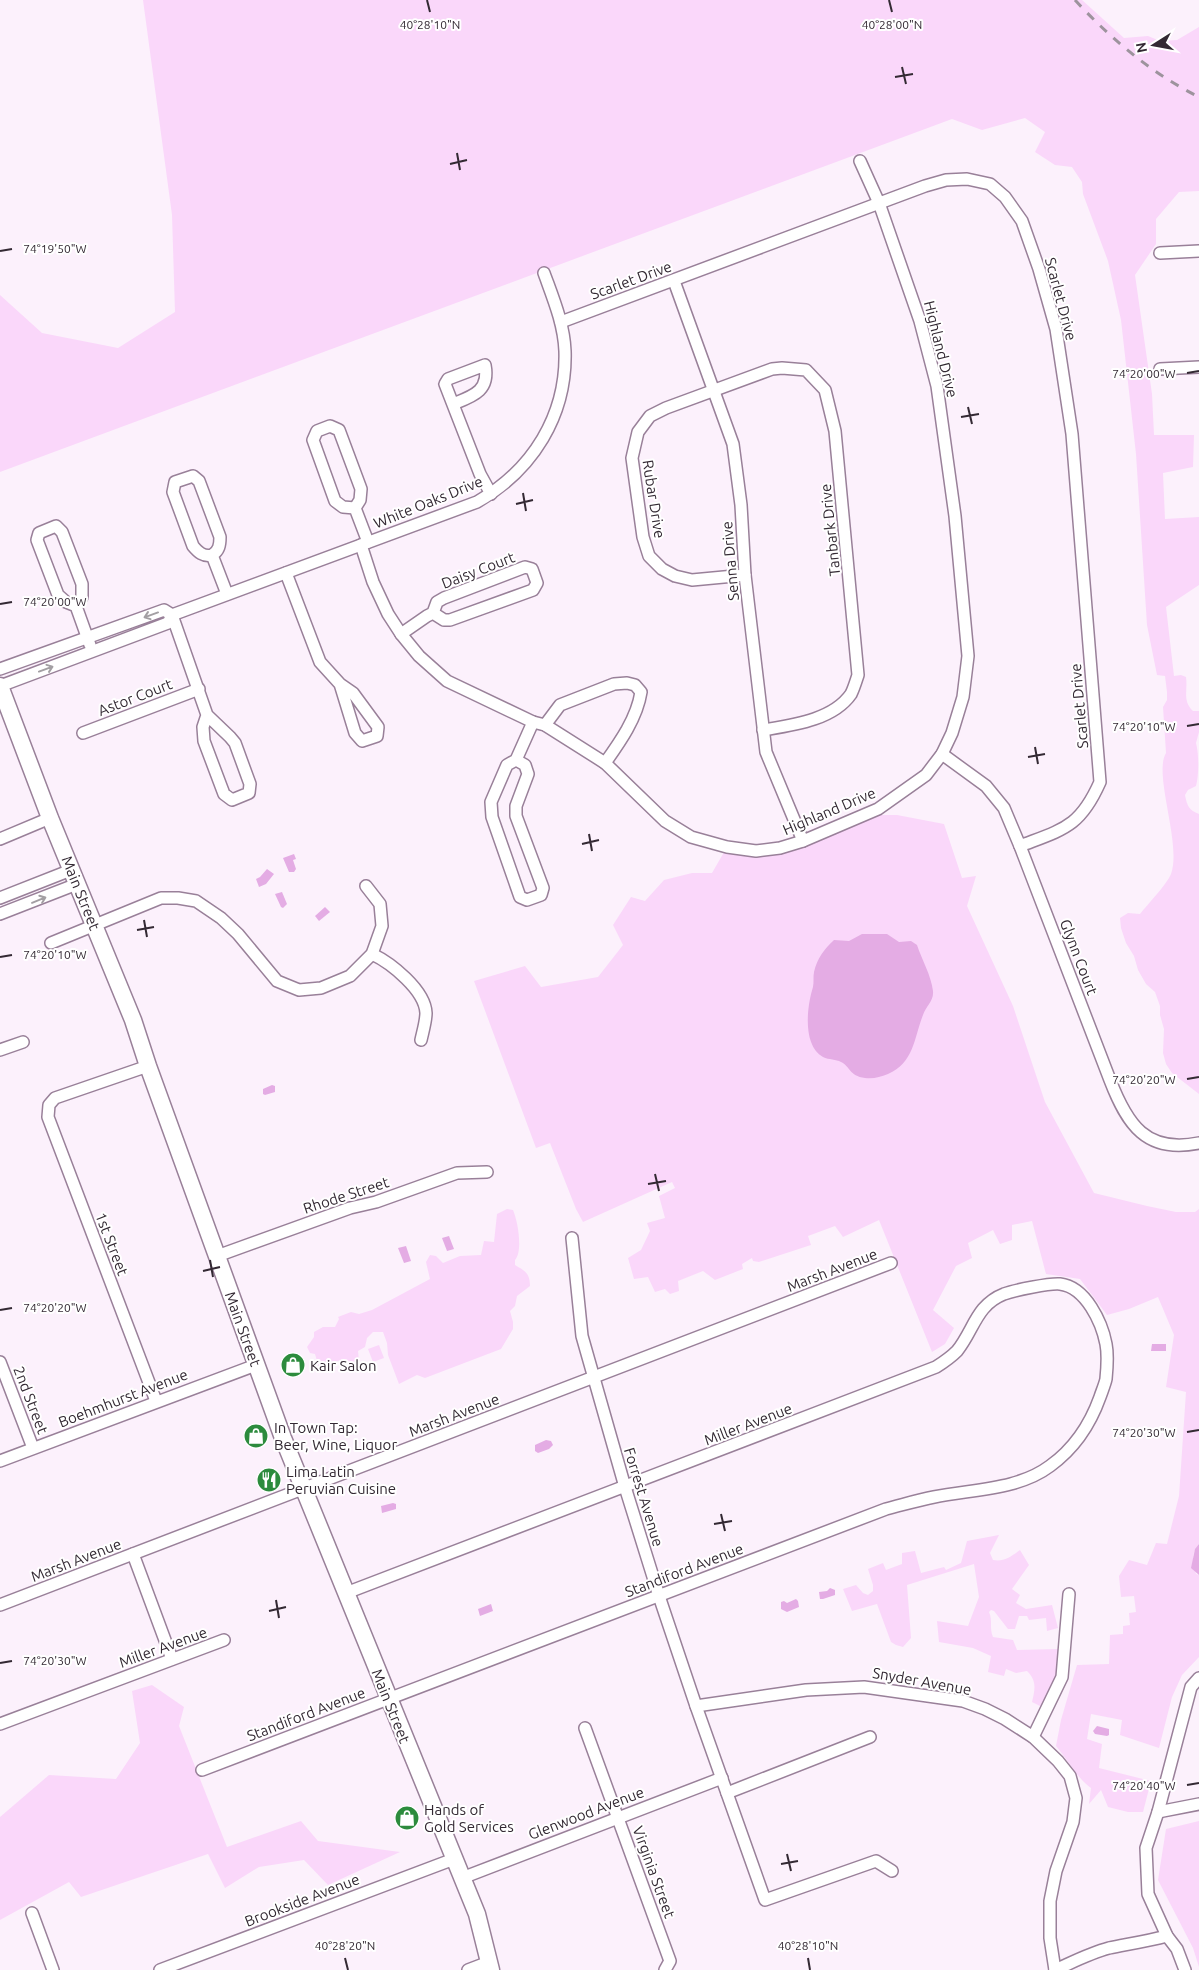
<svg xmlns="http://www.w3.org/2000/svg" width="1199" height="1970" viewBox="0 0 1199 1970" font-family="Ubuntu,sans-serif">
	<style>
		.green { fill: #fad7fa }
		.water { fill: #e4ace4 }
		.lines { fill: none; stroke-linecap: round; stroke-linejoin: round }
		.street-casing { stroke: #998099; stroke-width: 14 }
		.secondary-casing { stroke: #998099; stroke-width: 19 }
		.street { stroke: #fff; stroke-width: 11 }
		.secondary { stroke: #fff; stroke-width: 16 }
		.rail { stroke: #9d939d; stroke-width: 3; stroke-dasharray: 9 9; stroke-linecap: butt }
		.oneway { stroke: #a39fa3 }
		.ticks { fill: none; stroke: #332933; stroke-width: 2 }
		.labels { text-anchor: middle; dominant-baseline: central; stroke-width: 4; stroke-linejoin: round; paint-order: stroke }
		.street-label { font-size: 15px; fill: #332933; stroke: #fff }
		.poi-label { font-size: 15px; fill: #332933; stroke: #fff; text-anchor: start }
		.ticks-label { font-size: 12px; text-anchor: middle; fill: #332933; stroke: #fff; stroke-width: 4; stroke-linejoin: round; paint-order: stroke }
	</style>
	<rect width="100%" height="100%" fill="#fcf1fc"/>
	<g class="green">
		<path d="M143,0H1082L1124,38L1148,36L1160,41L1177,40L1199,27V191L1179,192L1156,219V244L1135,275L1152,394L1154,435H1194L1193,467L1163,473L1165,519L1199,517V585L1166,607L1174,676L1181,675L1186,677C1188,690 1182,701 1193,711H1199V732L1196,743C1199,754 1199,775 1196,786L1188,790L1185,795C1187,806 1189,810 1199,814V1094L1172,1073L1166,1064L1163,1053L1164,1029L1160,1015V1006L1155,992L1146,984L1138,970L1134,956L1126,943L1121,928L1120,918L1128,913L1140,914C1148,904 1167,884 1171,874C1182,844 1153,774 1166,753L1163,707L1167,700V692L1165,676L1157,675L1147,625L1136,454L1121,320L1108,261L1083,194L1082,182L1072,167L1055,165L1035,152L1045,132L1025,118L982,130L952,119L0,472V295L42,333L118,348L175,312L172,215Z"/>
		<path d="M865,815H897L944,824L962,878L976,876L967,906L1013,1006L1045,1102L1094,1193L1147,1206L1176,1212H1195L1199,1209V1544C1191,1554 1192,1562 1196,1574L1199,1575V1657L1182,1675L1172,1697L1159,1748L1120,1735L1122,1720L1091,1714L1087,1739L1102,1744L1099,1768L1151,1781L1143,1812H1128L1108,1807L1101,1790L1089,1804L1091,1788C1076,1777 1068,1760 1056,1746L1061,1720L1077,1665L1109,1664L1110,1635L1123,1634V1626L1130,1625L1129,1613L1136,1612L1134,1596L1121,1597L1119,1576L1129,1560L1147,1565L1156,1543L1167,1544L1179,1496L1186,1392L1166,1387L1174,1335L1158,1297L1129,1309L1107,1315L1080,1279L1046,1274L1032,1221L1012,1225V1240L1000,1244L993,1230L968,1243L972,1258L956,1266L933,1310L954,1328L945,1344L932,1352L879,1220L843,1237L835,1226L808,1236L811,1245L759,1262L753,1261L752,1258L742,1264L743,1269L715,1280L703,1271L678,1281L679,1291L670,1294L665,1289L655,1292L648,1277L634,1279L628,1258L641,1250L650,1231L647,1223L665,1218L659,1196L675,1188L672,1182L583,1222L576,1209L550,1143L536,1148L474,981L525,966L541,987L598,977L623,945L613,925L631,897L645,901L664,880L692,873H712L727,847L756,851Z"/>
		<path d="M507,1209L513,1210C518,1221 523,1252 515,1260V1265C525,1271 530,1273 530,1286L517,1296L515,1306L510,1311L513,1322V1329L501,1349L425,1378L417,1375L399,1384L388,1355L387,1343L383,1332H373L367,1338L365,1347L358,1351L359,1361L357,1366L350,1368L346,1361L343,1359L319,1368L315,1354L310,1353L307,1347L314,1337V1332L323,1327H335L339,1319L338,1317L351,1312L359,1314L372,1310L430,1279L426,1262L430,1255L436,1256L443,1263L460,1256L481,1255L484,1241L494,1242L497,1214Z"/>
		<path d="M379,1345L384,1358L373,1362L368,1349Z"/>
		<path d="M999,1535L990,1553L993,1560C1004,1562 1010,1557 1020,1550L1029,1565L1012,1589L1020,1595L1016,1603L1026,1609L1052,1605L1058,1628L1047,1631L1046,1618L1029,1620L1027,1616H1019L1015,1629H1008L994,1611L991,1610L989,1612C993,1621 989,1628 993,1637L1013,1640L1017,1650L1058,1649L1056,1675L1044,1708L1032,1702C1035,1689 1037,1681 1027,1671L1016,1673L1006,1669L1004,1676L988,1672L991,1656L973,1648L939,1642L937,1621L968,1626L979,1597L974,1564L907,1585L911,1638L903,1647L896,1645L891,1642L877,1604L852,1611L843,1589L856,1585L863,1593L868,1595L873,1591V1585L868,1569L883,1563L886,1570L902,1564V1553L915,1551L921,1573L944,1567L946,1570L961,1563L967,1541Z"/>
		<path d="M152,1685L184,1707L179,1726L227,1847L301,1821L318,1841L400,1852L328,1885L304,1860L259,1867L225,1888L208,1854L81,1897L69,1882L0,1920V1817L49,1775L116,1779L140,1743L132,1691Z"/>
		<path d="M1199,1821V1967L1193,1948L1158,1880L1166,1829Z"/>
	</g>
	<g class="water">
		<path d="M294,854L296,859L293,860L296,869L294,872H289L283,858Z"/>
		<path d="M267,869L274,874L266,884L259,887L256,879L260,877Z"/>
		<path d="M282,892L287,904L283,908L281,907L275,894Z"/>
		<path d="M325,907L330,912L319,921L315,916Z"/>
		<path d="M862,934H887L899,942L911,941L917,945C922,960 931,975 933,991C934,1001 926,1006 923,1015C914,1038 914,1063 888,1074C880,1077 874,1079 865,1078C849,1076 850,1066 841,1062C836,1059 829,1060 823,1057C802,1045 807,1006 813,987C814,982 813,977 814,972C817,959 824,949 834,940L849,941Z"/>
		<path d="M272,1085L275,1086V1092L265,1095L263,1094V1089Z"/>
		<path d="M449,1236L454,1249L447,1251L442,1238Z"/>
		<path d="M406,1246L411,1261L404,1263L398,1248Z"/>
		<path d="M1152,1344H1166V1351H1151Z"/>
		<path d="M546,1440L551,1441L553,1445L549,1449L538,1453L535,1451V1445Z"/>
		<path d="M393,1503L396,1504V1509L382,1513L381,1506Z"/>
		<path d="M1199,1544V1575L1191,1568L1195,1549Z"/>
		<path d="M830,1588L835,1590V1595L823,1599H820L819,1592L827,1591Z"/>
		<path d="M796,1599L798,1601L799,1607L787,1612L781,1609V1602L784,1601L787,1603Z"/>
		<path d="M491,1604L493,1611L480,1616L478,1609Z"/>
		<path d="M1097,1726L1109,1729V1735L1107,1736L1095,1734L1093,1731Z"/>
	</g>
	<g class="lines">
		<defs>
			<g id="street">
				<path d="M1160,253L1199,251"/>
				<path d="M674,281L733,444L741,505L745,575L766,752L803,841"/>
				<path d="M561,322L925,186L946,180L967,179L990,184L1005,197L1022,221L1039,269L1056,329L1072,434L1100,782C1080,827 1064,829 1020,846"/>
				<path d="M1160,369L1199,367"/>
				<path d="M453,404C473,396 490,391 485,365L448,379L445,384L480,474L491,494"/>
				<path d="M355,508L343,507L335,501L313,440L317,431L330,426L339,430L361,489L360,500L355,508L368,542"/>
				<path d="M361,545L373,582L388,614L401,634L419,656L447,681L533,722L545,725L605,763L665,821L691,837L727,847L756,851L780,848L803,841L878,809L926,775L942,754L952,733L963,697L968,656L955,516L937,386L920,321L879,203L860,161"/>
				<path d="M212,555C219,551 220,545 220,537L199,481L193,476L175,482L173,492L193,546C198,552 203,557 212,555L227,594"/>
				<path d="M286,573L320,662L340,684L353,693L378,727L377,736L362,741L355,733L340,684"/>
				<path d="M745,575L692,580L675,576L662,569L649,556L643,537L632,458L638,432L650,416L666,408L772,369L782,368L806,370L825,390L835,431L858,675C856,681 854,688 851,694C833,720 793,725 763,730"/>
				<path d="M76,606L82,597V584L62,532L56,526L39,533L37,540L58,595L66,602L76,606L90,645"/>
				<path d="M401,634L427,616L433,613L444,620H450L533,590L537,583L532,569L525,567L444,598L437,602L433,613"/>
				<path d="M0,669L164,610L172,615L168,623L0,686"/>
				<path d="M207,715L203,727L204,741L224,794L232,800L249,793L250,784L235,743L230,737L207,715L172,615L477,502C533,470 567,415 565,351C564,324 553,298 544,273"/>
				<path d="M545,725L560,705L614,684L627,683L635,685L641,692C637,718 620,742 605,763"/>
				<path d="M83,733L199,689"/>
				<path d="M942,754L986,786L1004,808L1020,846L1110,1080C1127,1124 1146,1154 1199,1143"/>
				<path d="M516,760L525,765L528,774L516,806V816L543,888L541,895L527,900L520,897L492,817L491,802L507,765L516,760L533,722"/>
				<path d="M0,839L50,818"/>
				<path d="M0,898L71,870"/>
				<path d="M0,914L77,884"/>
				<path d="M51,943L161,898H178L196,901L221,918L238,934L277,981L299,990L321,988L350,976L372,954L382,926L380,904L366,886"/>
				<path d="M372,954C391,963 425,990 426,1013C426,1021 423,1031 421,1040"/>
				<path d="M0,1050L23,1042"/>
				<path d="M148,1066L55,1098L49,1105L48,1117L156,1401"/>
				<path d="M572,1238L582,1336L625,1487L659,1596L696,1706L765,1900L876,1861L892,1871"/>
				<path d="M217,1256L350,1208L376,1202L457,1173L487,1172"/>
				<path d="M0,1362L33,1448"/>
				<path d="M0,1461L256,1365"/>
				<path d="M133,1554L172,1659"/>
				<path d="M0,1605L891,1263"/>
				<path d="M696,1706L806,1690L864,1687L963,1701L985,1709L1005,1719L1033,1737L1058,1761L1070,1776L1076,1798L1073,1822L1056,1871L1050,1901V1938L1055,1970"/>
				<path d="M0,1724L224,1640"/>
				<path d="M585,1728L670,1961L665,1970"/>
				<path d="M1033,1737L1062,1677L1069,1594"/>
				<path d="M202,1770L886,1509C902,1505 918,1500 934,1497C973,1489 1018,1490 1050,1466C1075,1448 1090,1425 1100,1397C1102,1391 1105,1384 1106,1379C1107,1369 1108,1354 1106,1344C1102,1323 1086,1287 1060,1284C1050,1283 1015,1290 1004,1294C976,1305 974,1330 957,1351C951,1357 944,1362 936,1367L346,1593"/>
				<path d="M727,1793L870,1737"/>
				<path d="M1158,1812L1199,1804"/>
				<path d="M462,1878L722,1778"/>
				<path d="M32,1913L53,1970"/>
				<path d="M160,1970L454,1859"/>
				<path d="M468,1970L489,1962"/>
				<path d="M1055,1970C1073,1962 1090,1953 1109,1948C1129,1944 1148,1941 1167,1936"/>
				<path d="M1185,1970L1177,1949L1167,1936L1148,1894L1146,1848L1158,1812L1191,1687L1199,1678"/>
			</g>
			<path id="secondary" d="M0,686L50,818L133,1020L148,1066L283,1438L477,1914L491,1970"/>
		</defs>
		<use href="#street" class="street-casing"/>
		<use href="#secondary" class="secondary-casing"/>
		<use href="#street" class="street"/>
		<use href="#secondary" class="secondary"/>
		<path class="rail" d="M1075,0C1111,39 1151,73 1199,97"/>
	</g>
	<defs><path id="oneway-shaft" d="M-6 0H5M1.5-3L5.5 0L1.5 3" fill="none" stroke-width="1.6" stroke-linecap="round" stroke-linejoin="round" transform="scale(1.25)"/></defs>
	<g class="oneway">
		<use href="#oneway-shaft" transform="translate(151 615) rotate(160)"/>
		<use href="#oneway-shaft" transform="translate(46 669) rotate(-20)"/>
		<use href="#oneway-shaft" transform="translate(39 900) rotate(-22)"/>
	</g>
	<path class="ticks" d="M427,0L430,12M889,0L892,12M902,67L906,84M895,77L913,74M457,153L460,170M450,164L467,160M0,251L12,249M1187,373L1199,371M968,407L972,424M961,417L979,414M523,493L526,511M516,504L533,500M0,604L12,602M1187,726L1199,724M1035,747L1038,764M1028,757L1045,754M589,834L592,851M582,844L599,840M144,920L147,937M137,930L154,927M0,957L12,955M1187,1079L1199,1077M655,1174L659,1191M648,1184L666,1181M210,1260L213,1277M203,1271L220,1267M0,1310L12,1308M1187,1432L1199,1430M721,1514L725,1531M714,1524L732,1521M276,1600L279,1618M269,1611L286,1607M0,1663L12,1661M1187,1785L1199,1783M787,1854L791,1871M781,1864L798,1861M345,1958L348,1970M808,1958L810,1970"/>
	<defs>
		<symbol id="shop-disc" viewBox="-11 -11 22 22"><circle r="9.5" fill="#2c8b3d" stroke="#fff"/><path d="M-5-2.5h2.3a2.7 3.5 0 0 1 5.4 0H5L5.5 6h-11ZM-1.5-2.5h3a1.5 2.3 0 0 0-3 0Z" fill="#fff"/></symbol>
		<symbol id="restaurant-disc" viewBox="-11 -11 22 22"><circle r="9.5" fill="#2c8b3d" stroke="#fff"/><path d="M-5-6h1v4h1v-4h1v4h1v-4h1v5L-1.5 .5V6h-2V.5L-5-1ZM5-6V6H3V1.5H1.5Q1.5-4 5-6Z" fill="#fff"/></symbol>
	</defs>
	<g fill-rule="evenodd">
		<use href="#shop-disc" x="279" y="1351" width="28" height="28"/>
		<use href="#shop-disc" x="242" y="1422" width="28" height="28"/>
		<use href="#restaurant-disc" x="255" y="1466" width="28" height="28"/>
		<use href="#shop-disc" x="393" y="1804" width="28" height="28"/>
	</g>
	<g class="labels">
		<g class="street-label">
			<text transform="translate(631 280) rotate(-20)">Scarlet Drive</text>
			<text transform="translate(1061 299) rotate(75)">Scarlet Drive</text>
			<text transform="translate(941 349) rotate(76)">Highland Drive</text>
			<text transform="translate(654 499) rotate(81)">Rubar Drive</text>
			<text transform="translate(428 502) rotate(-22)">White Oaks Drive</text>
			<text transform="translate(830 530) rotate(-96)">Tanbark Drive</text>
			<text transform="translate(730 561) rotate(-95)">Senna Drive</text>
			<text transform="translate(478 570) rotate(-21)">Daisy Court</text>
			<text transform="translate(135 697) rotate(-21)">Astor Court</text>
			<text transform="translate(1079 706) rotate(-95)">Scarlet Drive</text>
			<text transform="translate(829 811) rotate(-23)">Highland Drive</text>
			<text transform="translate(81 893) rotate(68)">Main Street</text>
			<text transform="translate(1079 957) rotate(69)">Glynn Court</text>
			<text transform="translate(346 1195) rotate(-18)">Rhode Street</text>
			<text transform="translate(112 1244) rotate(69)">1st Street</text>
			<text transform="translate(832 1270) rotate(-21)">Marsh Avenue</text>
			<text transform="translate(243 1329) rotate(70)">Main Street</text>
			<text transform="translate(123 1398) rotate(-21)">Boehmhurst Avenue</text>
			<text transform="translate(31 1400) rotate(69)">2nd Street</text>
			<text transform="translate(454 1415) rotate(-21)">Marsh Avenue</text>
			<text transform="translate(748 1424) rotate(-21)">Miller Avenue</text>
			<text transform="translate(644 1497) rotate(73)">Forrest Avenue</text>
			<text transform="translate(76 1560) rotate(-21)">Marsh Avenue</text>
			<text transform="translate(684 1570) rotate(-21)">Standiford Avenue</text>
			<text transform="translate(163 1647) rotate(-20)">Miller Avenue</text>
			<text transform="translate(922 1681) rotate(10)">Snyder Avenue</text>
			<text transform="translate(391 1706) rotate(68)">Main Street</text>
			<text transform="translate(306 1714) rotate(-21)">Standiford Avenue</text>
			<text transform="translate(586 1813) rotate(-21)">Glenwood Avenue</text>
			<text transform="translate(654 1872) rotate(70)">Virginia Street</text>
			<text transform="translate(302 1900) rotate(-21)">Brookside Avenue</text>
		</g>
		<g class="poi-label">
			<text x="310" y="1365">Kair Salon</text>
			<text x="274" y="1427">In Town Tap:<tspan x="274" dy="17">Beer, Wine, Liquor</tspan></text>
			<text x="286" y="1471">Lima Latin<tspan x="286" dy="17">Peruvian Cuisine</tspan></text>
			<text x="424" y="1809">Hands of<tspan x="424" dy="17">Gold Services</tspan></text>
		</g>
	</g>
	<g class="ticks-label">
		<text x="430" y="29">40°28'10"N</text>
		<text x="892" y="29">40°28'00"N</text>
		<text x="55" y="253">74°19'50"W</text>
		<text x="1144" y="378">74°20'00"W</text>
		<text x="55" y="606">74°20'00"W</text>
		<text x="1144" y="731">74°20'10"W</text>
		<text x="55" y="959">74°20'10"W</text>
		<text x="1144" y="1084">74°20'20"W</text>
		<text x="55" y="1312">74°20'20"W</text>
		<text x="1144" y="1437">74°20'30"W</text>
		<text x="55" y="1665">74°20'30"W</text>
		<text x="1144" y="1790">74°20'40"W</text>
		<text x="345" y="1950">40°28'20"N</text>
		<text x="808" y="1950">40°28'10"N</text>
	</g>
	<g transform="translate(1154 45) rotate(259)" stroke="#ffffff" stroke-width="4" paint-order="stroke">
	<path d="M0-4L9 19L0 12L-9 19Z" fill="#332933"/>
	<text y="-8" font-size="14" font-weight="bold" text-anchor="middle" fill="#332933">N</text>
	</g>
</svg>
